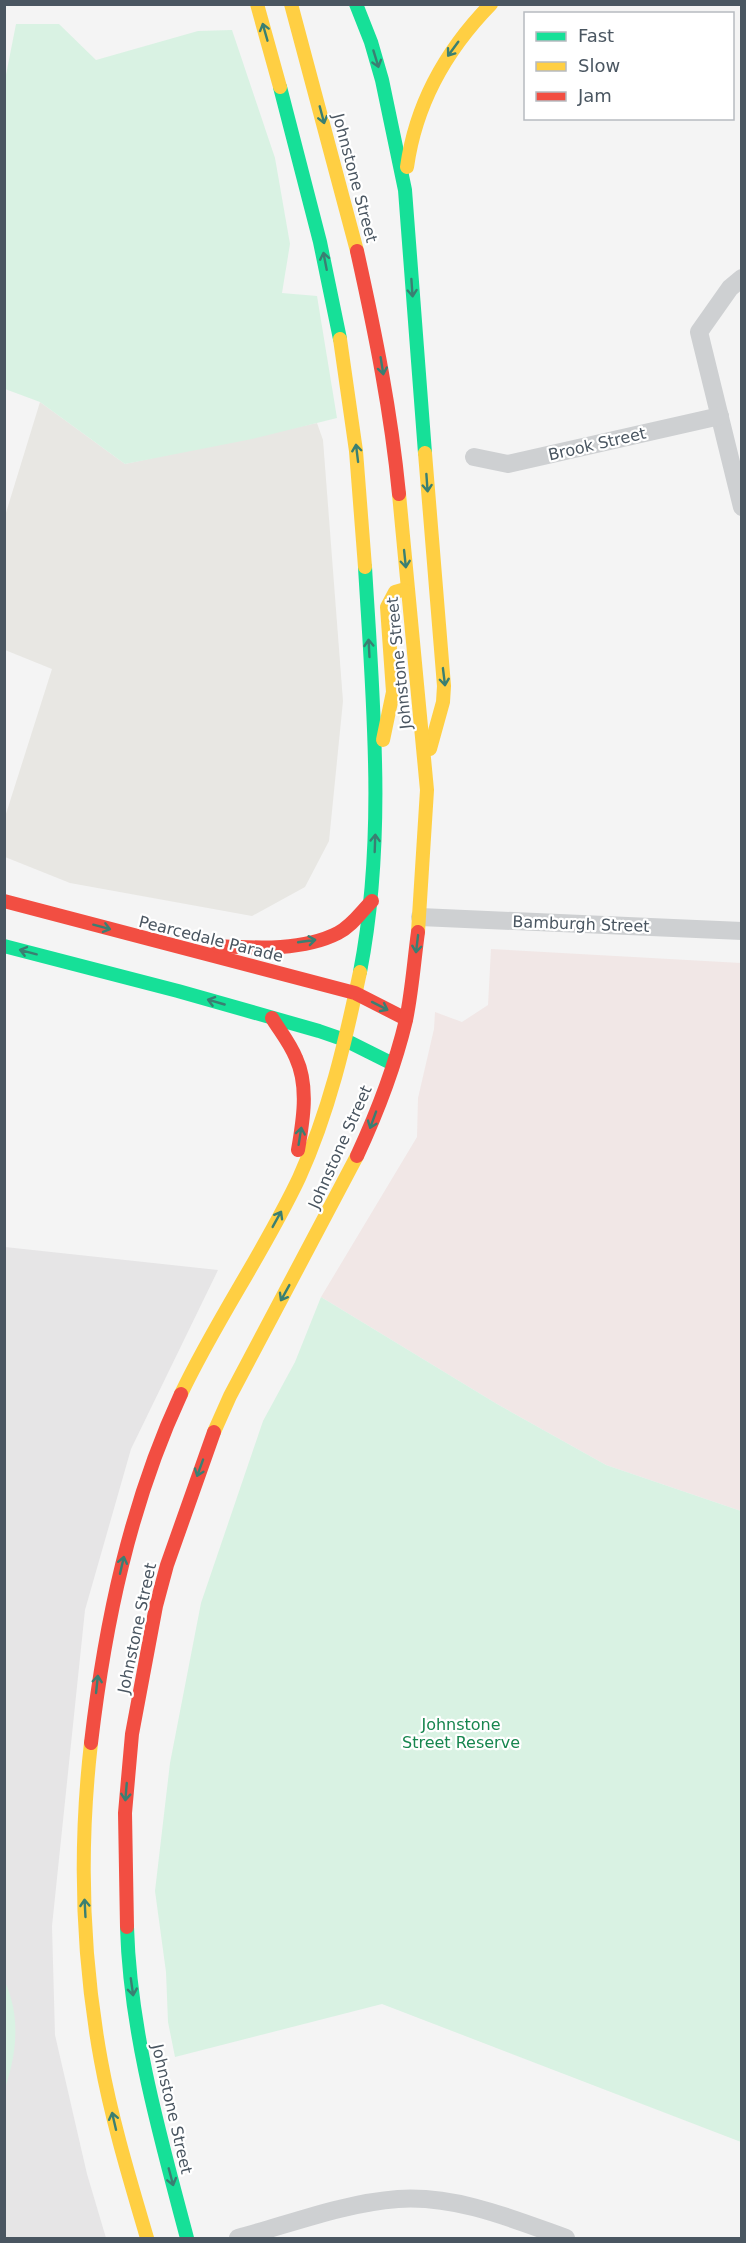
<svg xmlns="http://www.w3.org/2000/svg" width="746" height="2243" viewBox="0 0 746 2243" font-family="'DejaVu Sans',sans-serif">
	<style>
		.commercial { fill: #e8e7e3 }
		.education { fill: #e6e5e6 }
		.medical { fill: #f1e7e6 }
		.green { fill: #d9f2e3 }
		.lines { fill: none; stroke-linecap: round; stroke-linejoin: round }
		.street { stroke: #ced0d2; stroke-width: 18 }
		.fast { stroke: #16e098; stroke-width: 14 }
		.slow { stroke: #ffcf43; stroke-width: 14 }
		.jam { stroke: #f24e42; stroke-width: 14 }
		.oneway { stroke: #3a7f72 }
		.labels { text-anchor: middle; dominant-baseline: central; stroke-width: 4.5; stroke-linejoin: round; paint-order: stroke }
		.street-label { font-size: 16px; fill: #4a5661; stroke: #fff }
		.park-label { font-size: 16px; fill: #17864f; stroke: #fff }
	</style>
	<rect width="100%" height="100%" fill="#f4f4f4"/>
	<path class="commercial" d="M40,402L125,464L317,423L323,440L343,701L329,841L305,887L252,916L70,883L5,857V817L52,669L5,650V516Z"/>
	<path class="education" d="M5,1247L218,1270L131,1449L85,1610L52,1926L55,2035L87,2174L106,2238H5Z"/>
	<path class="medical" d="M491,949L741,963V1511L606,1465L497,1404L321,1297L417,1137L418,1098L434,1029L435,1012L462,1022L488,1005Z"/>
	<g class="green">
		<path d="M16,24H59L96,60L198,31L232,30L275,158L290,244L282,293L317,296L337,418L252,439L125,464L40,402L5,389L4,85Z"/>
		<path d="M321,1297L497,1404L606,1465L741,1511V2142L382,2004L175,2057L168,2022L166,1972L155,1891L170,1763L201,1603L263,1421L295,1362Z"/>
		<path d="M4,1980C21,2015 17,2053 5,2088Z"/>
	</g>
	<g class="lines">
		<g class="street">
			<path d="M742,278L730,288L699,332L742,507"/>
			<path d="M474,457L508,464L720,416"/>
			<path d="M420,917L742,931"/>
			<path d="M238,2238C290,2224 344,2203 398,2199C456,2195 513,2219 566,2238"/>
		</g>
		<g class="fast">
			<path d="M356,4L371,42L382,80L405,190L425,453"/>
			<path d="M280,87L320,242L340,339"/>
			<path d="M4,946L178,991L319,1031L345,1040L393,1064"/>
			<path d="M360,972C386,839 373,702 365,567"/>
			<path d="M127,1927C130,2032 160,2136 187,2238"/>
		</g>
		<g class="slow">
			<path d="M257,4L280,87"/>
			<path d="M291,4L357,251"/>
			<path d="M407,167C416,102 446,50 491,4"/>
			<path d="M340,339L356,451L365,567"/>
			<path d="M425,453L444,686L443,702L430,749"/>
			<path d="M399,494L427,790L418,932"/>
			<path d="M383,740L393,692L387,607L395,592L402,590L408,592"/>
			<path d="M181,1394C216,1320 264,1252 299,1178C329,1112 345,1043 360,972"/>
			<path d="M214,1432L230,1396L357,1156"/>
			<path d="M91,1743C79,1848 82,1957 101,2061C112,2121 130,2180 147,2238"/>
		</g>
		<g class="jam">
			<path d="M357,251C375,332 391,411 399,494"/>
			<path d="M4,901L355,993L406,1019"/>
			<path d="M218,946C256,948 303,951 338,933C352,926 361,912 372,901"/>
			<path d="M272,1018C280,1031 290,1043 296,1058C309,1086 303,1121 298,1150"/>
			<path d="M357,1156C377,1113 395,1066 406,1020C412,991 414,961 418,932"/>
			<path d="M91,1743C105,1623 130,1504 181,1394"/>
			<path d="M127,1927L125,1813L132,1734L156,1606L167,1565L214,1432"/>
		</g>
	</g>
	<defs><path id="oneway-shaft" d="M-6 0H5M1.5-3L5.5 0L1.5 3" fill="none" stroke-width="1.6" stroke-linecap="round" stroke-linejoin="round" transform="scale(1.5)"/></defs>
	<g class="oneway">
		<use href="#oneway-shaft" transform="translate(265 32) rotate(-106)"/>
		<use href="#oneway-shaft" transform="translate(453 49) rotate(126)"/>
		<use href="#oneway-shaft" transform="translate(376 59) rotate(73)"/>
		<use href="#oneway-shaft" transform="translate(322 115) rotate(75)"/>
		<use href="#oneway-shaft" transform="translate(325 261) rotate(-101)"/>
		<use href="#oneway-shaft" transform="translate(412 288) rotate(86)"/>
		<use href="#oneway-shaft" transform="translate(382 366) rotate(81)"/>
		<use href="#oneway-shaft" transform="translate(357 453) rotate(-97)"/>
		<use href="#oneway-shaft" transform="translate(427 483) rotate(86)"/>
		<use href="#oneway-shaft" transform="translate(405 559) rotate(84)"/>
		<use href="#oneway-shaft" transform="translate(369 648) rotate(-93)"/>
		<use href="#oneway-shaft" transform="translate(444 677) rotate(83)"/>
		<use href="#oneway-shaft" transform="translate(375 843) rotate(-88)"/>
		<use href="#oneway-shaft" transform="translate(102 927) rotate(15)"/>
		<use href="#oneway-shaft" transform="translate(307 941) rotate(-8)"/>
		<use href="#oneway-shaft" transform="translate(417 944) rotate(97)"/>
		<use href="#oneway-shaft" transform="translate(28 952) rotate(-165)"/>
		<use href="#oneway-shaft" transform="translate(216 1002) rotate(-164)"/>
		<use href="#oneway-shaft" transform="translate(380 1006) rotate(27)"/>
		<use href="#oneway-shaft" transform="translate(373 1120) rotate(110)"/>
		<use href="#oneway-shaft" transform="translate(300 1136) rotate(-81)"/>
		<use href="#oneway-shaft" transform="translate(277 1219) rotate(-61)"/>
		<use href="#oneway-shaft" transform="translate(285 1293) rotate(119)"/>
		<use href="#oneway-shaft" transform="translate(200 1468) rotate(110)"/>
		<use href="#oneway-shaft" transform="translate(122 1565) rotate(-77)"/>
		<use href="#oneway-shaft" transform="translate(97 1684) rotate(-84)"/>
		<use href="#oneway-shaft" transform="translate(126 1792) rotate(95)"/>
		<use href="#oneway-shaft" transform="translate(85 1908) rotate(-93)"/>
		<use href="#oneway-shaft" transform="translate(132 1987) rotate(82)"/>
		<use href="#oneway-shaft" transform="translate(114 2121) rotate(-103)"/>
		<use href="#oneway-shaft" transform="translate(171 2177) rotate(75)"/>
	</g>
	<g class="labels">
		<g class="street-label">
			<text transform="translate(355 178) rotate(75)">Johnstone Street</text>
			<text transform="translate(597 444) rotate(-13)">Brook Street</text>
			<text transform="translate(399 663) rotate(-96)">Johnstone Street</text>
			<text transform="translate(581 924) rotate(2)">Bamburgh Street</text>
			<text transform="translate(211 939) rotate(14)">Pearcedale Parade</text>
			<text transform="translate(340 1147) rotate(-66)">Johnstone Street</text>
			<text transform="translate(137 1628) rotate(-78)">Johnstone Street</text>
			<text transform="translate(172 2109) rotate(77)">Johnstone Street</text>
		</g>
		<g class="park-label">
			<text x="461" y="1724">Johnstone<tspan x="461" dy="18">Street Reserve</tspan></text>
		</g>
	</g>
	<rect width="746" height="2243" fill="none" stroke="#4a5661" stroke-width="12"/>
	<rect x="524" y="12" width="210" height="108" fill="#ffffff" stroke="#b7bbc0" stroke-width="1.5"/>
	<rect x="536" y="32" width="30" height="9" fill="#16e098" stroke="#b7bbc0" stroke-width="1.5"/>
	<text x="578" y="42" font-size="18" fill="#4a5661">Fast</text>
	<rect x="536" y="62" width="30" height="9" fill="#ffcf43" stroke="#b7bbc0" stroke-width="1.5"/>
	<text x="578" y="72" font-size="18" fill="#4a5661">Slow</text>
	<rect x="536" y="92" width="30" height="9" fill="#f24e42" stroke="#b7bbc0" stroke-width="1.5"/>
	<text x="578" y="102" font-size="18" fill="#4a5661">Jam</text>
</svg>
